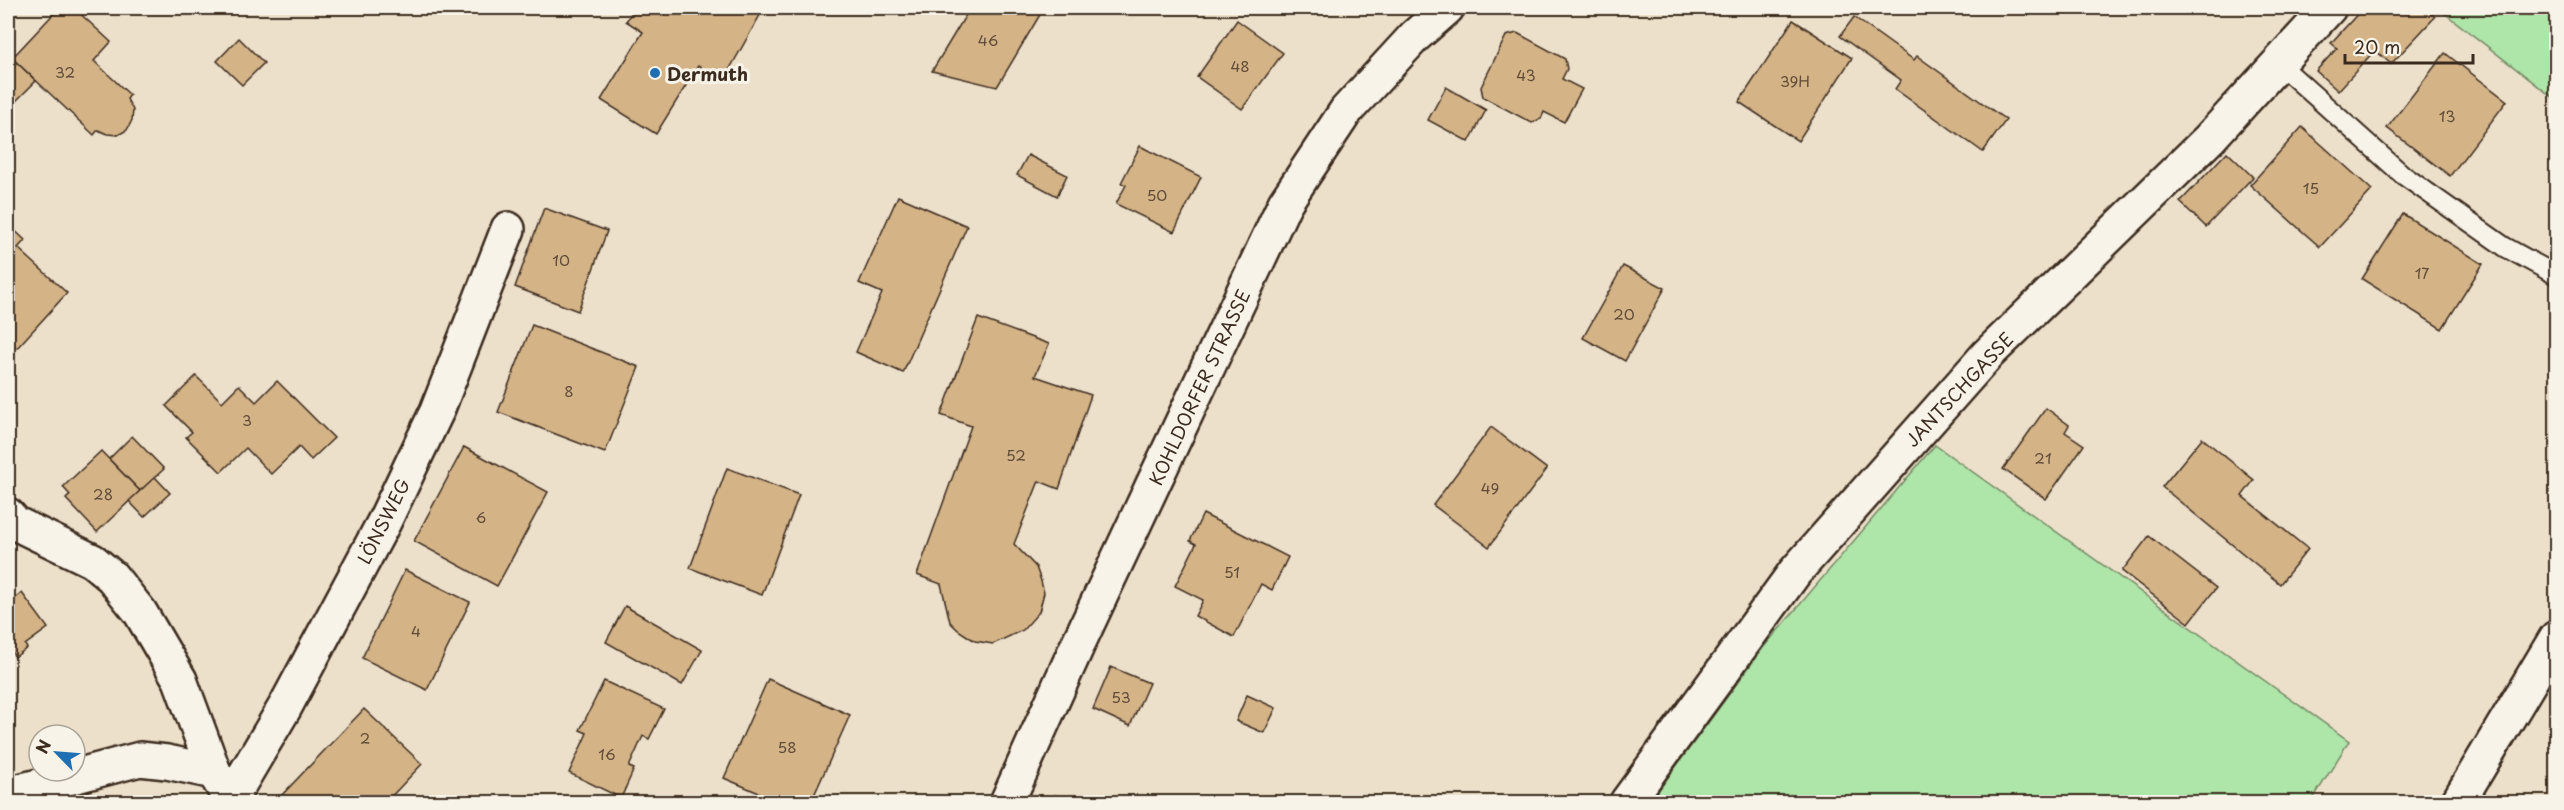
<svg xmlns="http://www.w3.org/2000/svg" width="2564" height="810" viewBox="0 0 2564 810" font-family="'Playpen Sans',sans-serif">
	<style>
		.green { fill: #aee5a9; stroke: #748864; stroke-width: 1.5 }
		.building { fill: #d4b387; stroke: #3b2a1e; stroke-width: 1.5 }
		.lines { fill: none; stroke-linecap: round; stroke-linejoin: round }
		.service-casing { stroke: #3b2a1e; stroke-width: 22 }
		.minor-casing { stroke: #3b2a1e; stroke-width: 38 }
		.tertiary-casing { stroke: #3b2a1e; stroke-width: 38 }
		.primary-casing { stroke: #3b2a1e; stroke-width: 38 }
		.service { stroke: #f7f3e8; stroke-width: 18 }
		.minor { stroke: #f7f3e8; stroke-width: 33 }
		.tertiary { stroke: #f7f3e8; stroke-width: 33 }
		.primary { stroke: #f7f3e8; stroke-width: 33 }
		.poi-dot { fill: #1f6fb2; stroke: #f7f3e8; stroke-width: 2 }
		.labels { text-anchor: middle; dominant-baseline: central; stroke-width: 6; stroke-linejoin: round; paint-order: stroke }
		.number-label { font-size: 15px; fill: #614c38 }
		.poi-label { font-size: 18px; font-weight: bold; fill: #3b2a1e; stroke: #f7f3e8; text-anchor: start }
		.street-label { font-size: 18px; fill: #3b2a1e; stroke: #f7f3e8 }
	</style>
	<rect width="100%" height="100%" fill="#ece0cb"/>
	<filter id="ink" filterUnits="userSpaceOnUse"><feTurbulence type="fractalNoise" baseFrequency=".0167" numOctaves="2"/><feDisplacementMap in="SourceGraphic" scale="12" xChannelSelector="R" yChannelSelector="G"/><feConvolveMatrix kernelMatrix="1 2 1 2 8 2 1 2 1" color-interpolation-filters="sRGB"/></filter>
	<g filter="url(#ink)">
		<g class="green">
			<path d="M2438,8H2556V100Z"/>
			<path d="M1935,445L2349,741L2311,802H1650L1763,648Z"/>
		</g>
		<g class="building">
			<path d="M59,8H74L111,42L94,61L130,95L127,99L133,110L132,120L127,130L118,135L107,134L98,130L94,135L12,58Z"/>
			<path d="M635,8H764L723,81L698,66L656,134L601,100L643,32L626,21Z"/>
			<path d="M970,8H1044L997,87L932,71Z"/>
			<path d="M2363,8H2424L2435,17L2391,64L2375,50L2338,91L2316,71L2337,48L2331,43Z"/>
			<path d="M1854,17L1914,60L1917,56L2006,120L1983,152L1895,89L1901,80L1840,36Z"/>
			<path d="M1237,20L1283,53L1242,109L1197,77Z"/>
			<path d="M1793,20L1852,58L1798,141L1739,102Z"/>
			<path d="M1517,33L1565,59L1567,69L1562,79L1582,89L1564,122L1544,112L1541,119L1532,123L1483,97L1481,87L1506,36Z"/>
			<path d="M239,38L264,63L242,85L217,61Z"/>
			<path d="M2445,53L2507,101L2450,176L2387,128Z"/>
			<path d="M8,54L36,81L14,103L8,97Z"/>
			<path d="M1446,87L1486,110L1469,142L1428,120Z"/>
			<path d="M2302,127L2372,190L2320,247L2250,185Z"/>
			<path d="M1140,146L1201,177L1174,232L1116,204L1126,185L1121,183Z"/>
			<path d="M2227,152L2253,177L2206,227L2180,202Z"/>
			<path d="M1028,155L1067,175L1057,196L1017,175Z"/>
			<path d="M898,196L967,226L903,373L856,352L882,293L859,283Z"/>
			<path d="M544,208L607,231L578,311L515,287Z"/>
			<path d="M2403,214L2483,264L2442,329L2362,279Z"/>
			<path d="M8,224L25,240L18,248L67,293L17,348L8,340Z"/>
			<path d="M1623,266L1665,288L1625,361L1583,338Z"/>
			<path d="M978,318L1049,344L1035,376L1091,395L1059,489L1039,481L1014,544L1036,567L1041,581L1044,593L1039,612L1023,630L993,644L975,641L958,630L950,622L941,584L917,575L971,426L941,415Z"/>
			<path d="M532,325L639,367L605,453L498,412Z"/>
			<path d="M196,376L222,402L239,385L256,402L277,381L334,438L311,460L299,447L271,474L246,448L221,472L186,437L192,432L166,406Z"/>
			<path d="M2046,408L2069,425L2065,432L2084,445L2046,499L2003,469Z"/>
			<path d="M1491,427L1547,469L1489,547L1433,505Z"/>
			<path d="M132,436L164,469L140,491L109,459Z"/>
			<path d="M2202,438L2254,480L2242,496L2308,549L2280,584L2162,487Z"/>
			<path d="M464,447L548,492L497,586L414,541Z"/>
			<path d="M101,451L140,491L97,532L66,499L70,495L63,487Z"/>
			<path d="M727,468L799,495L762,595L690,568Z"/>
			<path d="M155,477L170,493L144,517L129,501Z"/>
			<path d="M1203,514L1288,557L1272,590L1261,584L1234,637L1195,616L1203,600L1175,586L1196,544L1190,541Z"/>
			<path d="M2149,536L2216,588L2189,623L2122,571Z"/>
			<path d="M405,570L470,602L427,690L362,658Z"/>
			<path d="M22,593L48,628L25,645L27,648L15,657L8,646V604Z"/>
			<path d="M625,606L702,650L682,685L606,642Z"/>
			<path d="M1111,667L1149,683L1130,726L1093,709Z"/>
			<path d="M768,679L850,715L811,802H780L724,778Z"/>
			<path d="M604,681L664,709L649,739L643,736L629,767L634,769L621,798L569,773L587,733L580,730Z"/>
			<path d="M1247,695L1276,708L1264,733L1236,721Z"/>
			<path d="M364,709L422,764L386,802H284L279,798Z"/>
			<path d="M1055,795L1073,802H1052Z"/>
		</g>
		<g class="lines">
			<defs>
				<path id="service" d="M2278,63L2403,175L2505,247L2556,275"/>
				<g id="minor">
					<path d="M8,515L15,523L93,561L112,577L140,612L180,680L214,772L232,802"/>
					<path d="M8,794L140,759L167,762L214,772"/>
					<path d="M230,800L285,707L384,522L437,411L508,229"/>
					<path d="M1627,802L1795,572L1988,354L2209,139L2329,8"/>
				</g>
				<path id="tertiary" d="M1007,802L1079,642L1285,203L1346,111L1415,36L1447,8"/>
				<path id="primary" d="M2458,802L2556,638"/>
			</defs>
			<use href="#service" class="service-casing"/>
			<use href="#minor" class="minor-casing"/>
			<use href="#tertiary" class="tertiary-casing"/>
			<use href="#primary" class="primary-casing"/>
			<use href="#service" class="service"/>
			<use href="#minor" class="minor"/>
			<use href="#tertiary" class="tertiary"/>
			<use href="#primary" class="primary"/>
		</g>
	</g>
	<circle class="poi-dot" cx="655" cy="73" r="6"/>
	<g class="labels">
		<g class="number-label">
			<text x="988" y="39">46</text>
			<text x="1240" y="65">48</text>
			<text x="65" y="71">32</text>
			<text x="1526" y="74">43</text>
			<text x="1795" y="80">39H</text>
			<text x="2447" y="115">13</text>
			<text x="2311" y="187">15</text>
			<text x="1157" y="194">50</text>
			<text x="561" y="259">10</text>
			<text x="2422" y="272">17</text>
			<text x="1624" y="313">20</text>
			<text x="569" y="390">8</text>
			<text x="247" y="419">3</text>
			<text x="1016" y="454">52</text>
			<text x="2043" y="457">21</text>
			<text x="1490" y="487">49</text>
			<text x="103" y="493">28</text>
			<text x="481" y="516">6</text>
			<text x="1232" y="571">51</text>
			<text x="416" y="630">4</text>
			<text x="1121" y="696">53</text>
			<text x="365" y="737">2</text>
			<text x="787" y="746">58</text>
			<text x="607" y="753">16</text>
		</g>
		<g class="poi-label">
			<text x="667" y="73">Dermuth</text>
		</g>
		<g class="street-label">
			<text transform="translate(1199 387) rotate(-65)">KOHLDORFER STRASSE</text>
			<text transform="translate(1959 389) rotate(-47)">JANTSCHGASSE</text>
			<text transform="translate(383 521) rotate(-63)">LÖNSWEG</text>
		</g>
	</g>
	<rect width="2564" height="810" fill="none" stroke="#f7f3e8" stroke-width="30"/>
	<rect x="15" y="15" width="2534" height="780" fill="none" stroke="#3b2a1e" stroke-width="2" filter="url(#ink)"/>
	<g transform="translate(57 753) rotate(295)"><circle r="28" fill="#f7f3e8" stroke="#aca397" stroke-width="1.5"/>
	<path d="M0-4.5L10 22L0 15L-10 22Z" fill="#1f6fb2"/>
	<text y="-9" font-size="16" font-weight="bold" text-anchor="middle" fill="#3b2a1e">N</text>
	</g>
	<path d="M2345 54v9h128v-9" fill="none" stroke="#3b2a1e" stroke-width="3"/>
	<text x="2354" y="54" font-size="18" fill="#3b2a1e" stroke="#f7f3e8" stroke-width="4.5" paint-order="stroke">20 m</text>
</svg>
